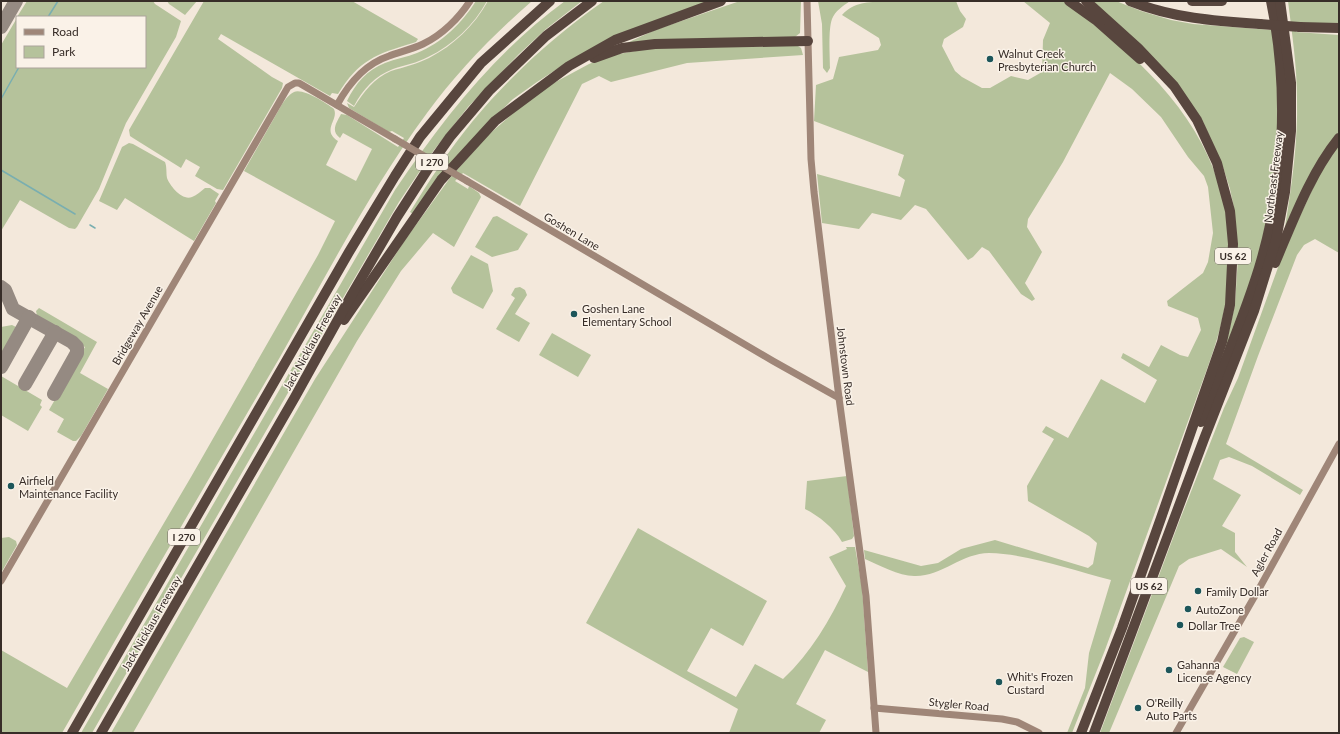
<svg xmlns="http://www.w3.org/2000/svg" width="1340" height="734" viewBox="0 0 1340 734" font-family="Lato,sans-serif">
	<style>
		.green { fill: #b5c29b }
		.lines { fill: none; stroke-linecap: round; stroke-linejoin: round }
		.stream { stroke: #79aeb0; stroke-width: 1.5 }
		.taxiway { stroke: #958a82; stroke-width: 14 }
		.secondary { stroke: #9f8678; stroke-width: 7 }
		.highway { stroke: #58463e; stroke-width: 10 }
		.secondary-bridge { stroke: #9f8678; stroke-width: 7 }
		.highway-bridge { stroke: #58463e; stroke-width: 10 }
		.poi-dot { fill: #1c565a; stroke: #faf2e8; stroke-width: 1.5 }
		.labels { text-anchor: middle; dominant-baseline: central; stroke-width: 3; stroke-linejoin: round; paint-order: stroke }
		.shield { fill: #faf2e8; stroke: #726862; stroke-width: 1 }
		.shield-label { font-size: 10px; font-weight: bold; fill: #372d28 }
		.poi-label { font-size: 11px; fill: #372d28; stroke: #faf2e8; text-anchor: start }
		.street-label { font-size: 11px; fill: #372d28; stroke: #faf2e8 }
	</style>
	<rect width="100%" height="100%" fill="#f3e8db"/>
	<g class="green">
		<path d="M27,1H153L155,4L181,21L176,37L126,123L99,189L77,227L75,229L69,228L20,200L1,231V45L17,18V67H145V17H17Z"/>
		<path d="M167,1H197L185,15L169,4Z"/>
		<path d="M204,1H352L418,39L416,42L413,43C376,54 359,60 338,94L332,93L330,96L221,34L218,39L272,77L283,83L282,88L223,190L217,189L195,176L200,167L186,159L181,168L133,138L130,136L129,130Z"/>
		<path d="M476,1H487C474,25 453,45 428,57C417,63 405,65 393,69C375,76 363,89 354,106L347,101C355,84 367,70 385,63C395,59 407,57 417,53C442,43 462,23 476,1Z"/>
		<path d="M488,1H532C494,34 457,72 427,113C371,189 327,274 280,357C207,482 134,607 62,733H1V650L67,688L191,477L318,255L335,221L244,171L281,106C284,101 288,95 294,92C303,88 326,103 334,109C339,120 321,130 338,141L326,165L356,181L372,149L343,133L340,138C330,131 337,122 341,114L347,115L398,147L404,138L392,131L389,132L349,108L347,103L354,107C364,92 374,78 391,71C404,67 417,64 429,58C454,45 474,26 488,1Z"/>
		<path d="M565,1H582L546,29L519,54L468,107L434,150L399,202L319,339L92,733H81L395,190C443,119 495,52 565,1Z"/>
		<path d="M604,1H711L574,58L537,82L513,99L485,126L413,214L410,212C429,181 449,150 472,122C510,76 555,35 604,1Z"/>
		<path d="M740,1H801L800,33L795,37L627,43L655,30Z"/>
		<path d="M818,1H850C843,6 835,11 832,19C828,30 830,55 830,68L827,73L823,68L822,24Z"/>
		<path d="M885,1H956L960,11L966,19L963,27L944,39L942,46L955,71L962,77L982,88H990L1011,76L1028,80L1042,72L1043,40L1050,23L1023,1C1031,1 1060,0 1065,2C1071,4 1077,11 1082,15C1097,27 1112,39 1126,51C1197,115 1238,186 1228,284C1225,314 1217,342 1207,369L1105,650L1072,733H1067L1085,688L1089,653L1111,580C1072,570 1029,554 989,553C962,553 941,577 914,576C899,576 879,565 865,559L864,550L921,566L938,563L961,549L995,540L1088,568L1093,564L1097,543L1089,536L1028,501L1027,486L1054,439L1042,432L1046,426L1068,438L1101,379L1145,403L1157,380L1121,358L1123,353L1149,367L1161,345L1180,355L1188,357L1201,330L1198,318L1168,306L1167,301L1203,273L1208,262L1213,233L1208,187L1204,176L1188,157L1161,117L1132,89L1110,73L1063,162L1028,219L1027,227L1042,252L1025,283L1035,299L1032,301L1021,294L989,251L982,247L973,257L968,260L926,209L915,205L901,220L872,213L859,229L822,223L817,174L900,197L905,180L898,175L904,155L814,121L816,85L833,79L839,57L878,50L881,45L879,38L842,15C855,1 867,3 885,1Z"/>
		<path d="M1093,1H1116L1141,11L1171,20L1193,24L1273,30L1279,96L1274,183L1259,256L1222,363L1235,304L1238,258L1234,208L1230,189L1223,167L1203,122Z"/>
		<path d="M1288,1H1339V25L1294,22L1296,32L1339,35V134L1287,227H1285C1292,184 1298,142 1297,99C1297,66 1292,34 1288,1Z"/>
		<path d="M798,46L801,48L803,55L687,63L611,82L599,76L582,84L520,206L463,173L455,181L468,189L469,186L479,193L481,197L454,247L433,233L401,271L357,341L133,733H111L315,379L405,240L450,178L486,137L518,109L550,85L589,64L608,56L657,47Z"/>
		<path d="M129,143L133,144L165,162C167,167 166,172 167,178C170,186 182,201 192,197C197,195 201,191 205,188H210L219,194L215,201L216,203L194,241L125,198L117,210L99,201L122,147Z"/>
		<path d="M1339,143V253L1315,239L1304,245L1297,255L1258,356L1226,444L1303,490L1300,495L1252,466L1229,457L1220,460L1213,479L1241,495L1222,526L1235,533V552L1247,567L1221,549L1189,559L1179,566L1109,733H1100L1179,522L1224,408L1238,378L1280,262L1298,220L1323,167Z"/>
		<path d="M497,216L528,234L518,250L492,257L475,247L493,217Z"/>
		<path d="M471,255L488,264L493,291L483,309L453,293L451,288Z"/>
		<path d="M520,287L525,290L527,295L515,314L530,323L519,342L496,329L515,298L511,295L515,288Z"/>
		<path d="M39,308L97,342L80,373L108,389L81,436L76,441H73L57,432L64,419L49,410L85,347L38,320L36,311Z"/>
		<path d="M12,325L16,327L17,333L1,362V327Z"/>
		<path d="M552,333L591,355L578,377L539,355Z"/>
		<path d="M1,376L42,400L40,405L42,407L28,431L1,415Z"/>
		<path d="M847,476L854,536L852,539L842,542C834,528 819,516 805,509L807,481Z"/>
		<path d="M638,528L767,601L743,646L711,628L687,671L736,697L755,664L783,679C811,653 830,620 846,586L829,557L847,549L846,547H855L862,587L868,672L825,650L796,704L826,720L819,733H729L738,709L586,623Z"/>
		<path d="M9,537L16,541L17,545L1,573V538Z"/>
		<path d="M1244,637L1254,642L1237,674L1223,667L1240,638Z"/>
	</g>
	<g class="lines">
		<g class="stream">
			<path d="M48,17L58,1"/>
			<path d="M1,99L19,67"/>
			<path d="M1,170L75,214"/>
			<path d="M90,225L95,228"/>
		</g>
		<g class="taxiway">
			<path d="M1,27L16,1"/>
			<path d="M1,287L5,290L13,309L72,342L77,347V353L54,394"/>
			<path d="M1,367L29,317"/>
			<path d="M25,384L55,332"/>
		</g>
		<g class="secondary">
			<path d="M807,1L811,159L814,192L839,398L866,596L876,733"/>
			<path d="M337,105C349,83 365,64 389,56C400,52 412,49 423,44C442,35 459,18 470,1"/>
			<path d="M467,181L773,361L839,398"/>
			<path d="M1,581L288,87L295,83H299L395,139"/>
			<path d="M874,708L1002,719L1017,722L1039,733"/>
			<path d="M1176,733L1260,587L1339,444"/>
		</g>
		<g class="highway">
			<path d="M1069,1L1097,21L1140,59"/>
			<path d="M1130,1C1172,18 1215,21 1260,24"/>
			<path d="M1192,1H1222"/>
			<path d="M1300,27L1339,28"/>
			<path d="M594,58L622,48L655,44L808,41"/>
			<path d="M1275,263C1293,221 1310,174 1339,138"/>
			<path d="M344,320L441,180L495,121L569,66L615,40L721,1"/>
			<path d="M1201,422C1221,371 1243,320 1259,268C1285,182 1289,89 1271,1"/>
			<path d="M72,733L349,252L395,176L420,137L481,63L550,1"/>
			<path d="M101,733L295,397L351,296L397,217L433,161L450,137L489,91L546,36L592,1"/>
			<path d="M1081,733L1122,628L1161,518L1222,342L1230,305L1233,244L1230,211L1217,163L1197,120L1174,86L1138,48L1086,1"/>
			<path d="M1094,733L1204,439L1254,311L1276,240L1285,192L1291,131V83L1280,1"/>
		</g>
		<path class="secondary-bridge" d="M395,139L467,181"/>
		<path class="highway-bridge" d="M1260,24L1300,27"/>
	</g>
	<g class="poi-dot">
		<circle cx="990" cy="59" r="4"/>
		<circle cx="574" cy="314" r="4"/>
		<circle cx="11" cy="486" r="4"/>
		<circle cx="1198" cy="591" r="4"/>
		<circle cx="1188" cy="609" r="4"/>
		<circle cx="1180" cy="625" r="4"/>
		<circle cx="1169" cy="670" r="4"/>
		<circle cx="999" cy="682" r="4"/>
		<circle cx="1138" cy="708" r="4"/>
	</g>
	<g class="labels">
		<g class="shield">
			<rect x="416" y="154" width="32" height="16" rx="3"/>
			<rect x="1215" y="248" width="36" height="16" rx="3"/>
			<rect x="168" y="529" width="32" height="16" rx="3"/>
			<rect x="1131" y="578" width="36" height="16" rx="3"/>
		</g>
		<g class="shield-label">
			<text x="432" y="162">I 270</text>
			<text x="1233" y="256">US 62</text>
			<text x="184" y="537">I 270</text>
			<text x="1149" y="586">US 62</text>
		</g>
		<g class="poi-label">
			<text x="998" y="53">Walnut Creek<tspan x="998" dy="13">Presbyterian Church</tspan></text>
			<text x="582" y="308">Goshen Lane<tspan x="582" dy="13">Elementary School</tspan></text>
			<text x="19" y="480">Airfield<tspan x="19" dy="13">Maintenance Facility</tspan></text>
			<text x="1206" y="591">Family Dollar</text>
			<text x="1196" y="609">AutoZone</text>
			<text x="1188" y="625">Dollar Tree</text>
			<text x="1177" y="664">Gahanna<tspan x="1177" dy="13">License Agency</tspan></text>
			<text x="1007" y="676">Whit's Frozen<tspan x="1007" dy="13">Custard</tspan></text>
			<text x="1146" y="702">O'Reilly<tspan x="1146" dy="13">Auto Parts</tspan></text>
		</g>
		<g class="street-label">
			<text transform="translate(1273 177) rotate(-83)">Northeast Freeway</text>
			<text transform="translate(572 231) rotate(31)">Goshen Lane</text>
			<text transform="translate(137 325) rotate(-60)">Bridgeway Avenue</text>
			<text transform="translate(312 342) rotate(-61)">Jack Nicklaus Freeway</text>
			<text transform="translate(846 366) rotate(83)">Johnstown Road</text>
			<text transform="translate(1266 552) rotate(-61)">Agler Road</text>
			<text transform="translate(151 623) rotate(-60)">Jack Nicklaus Freeway</text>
			<text transform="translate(959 704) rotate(5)">Stygler Road</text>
		</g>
	</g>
	<rect width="1340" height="734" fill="none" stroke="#372d28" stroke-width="4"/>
	<rect x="16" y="16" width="130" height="52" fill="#faf2e8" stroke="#aca39b"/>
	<rect x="24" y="29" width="20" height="6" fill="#9f8678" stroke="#aca39b"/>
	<text x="52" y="36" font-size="12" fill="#372d28">Road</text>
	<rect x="24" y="46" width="20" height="12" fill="#b5c29b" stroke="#aca39b"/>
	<text x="52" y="56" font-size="12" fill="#372d28">Park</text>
</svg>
